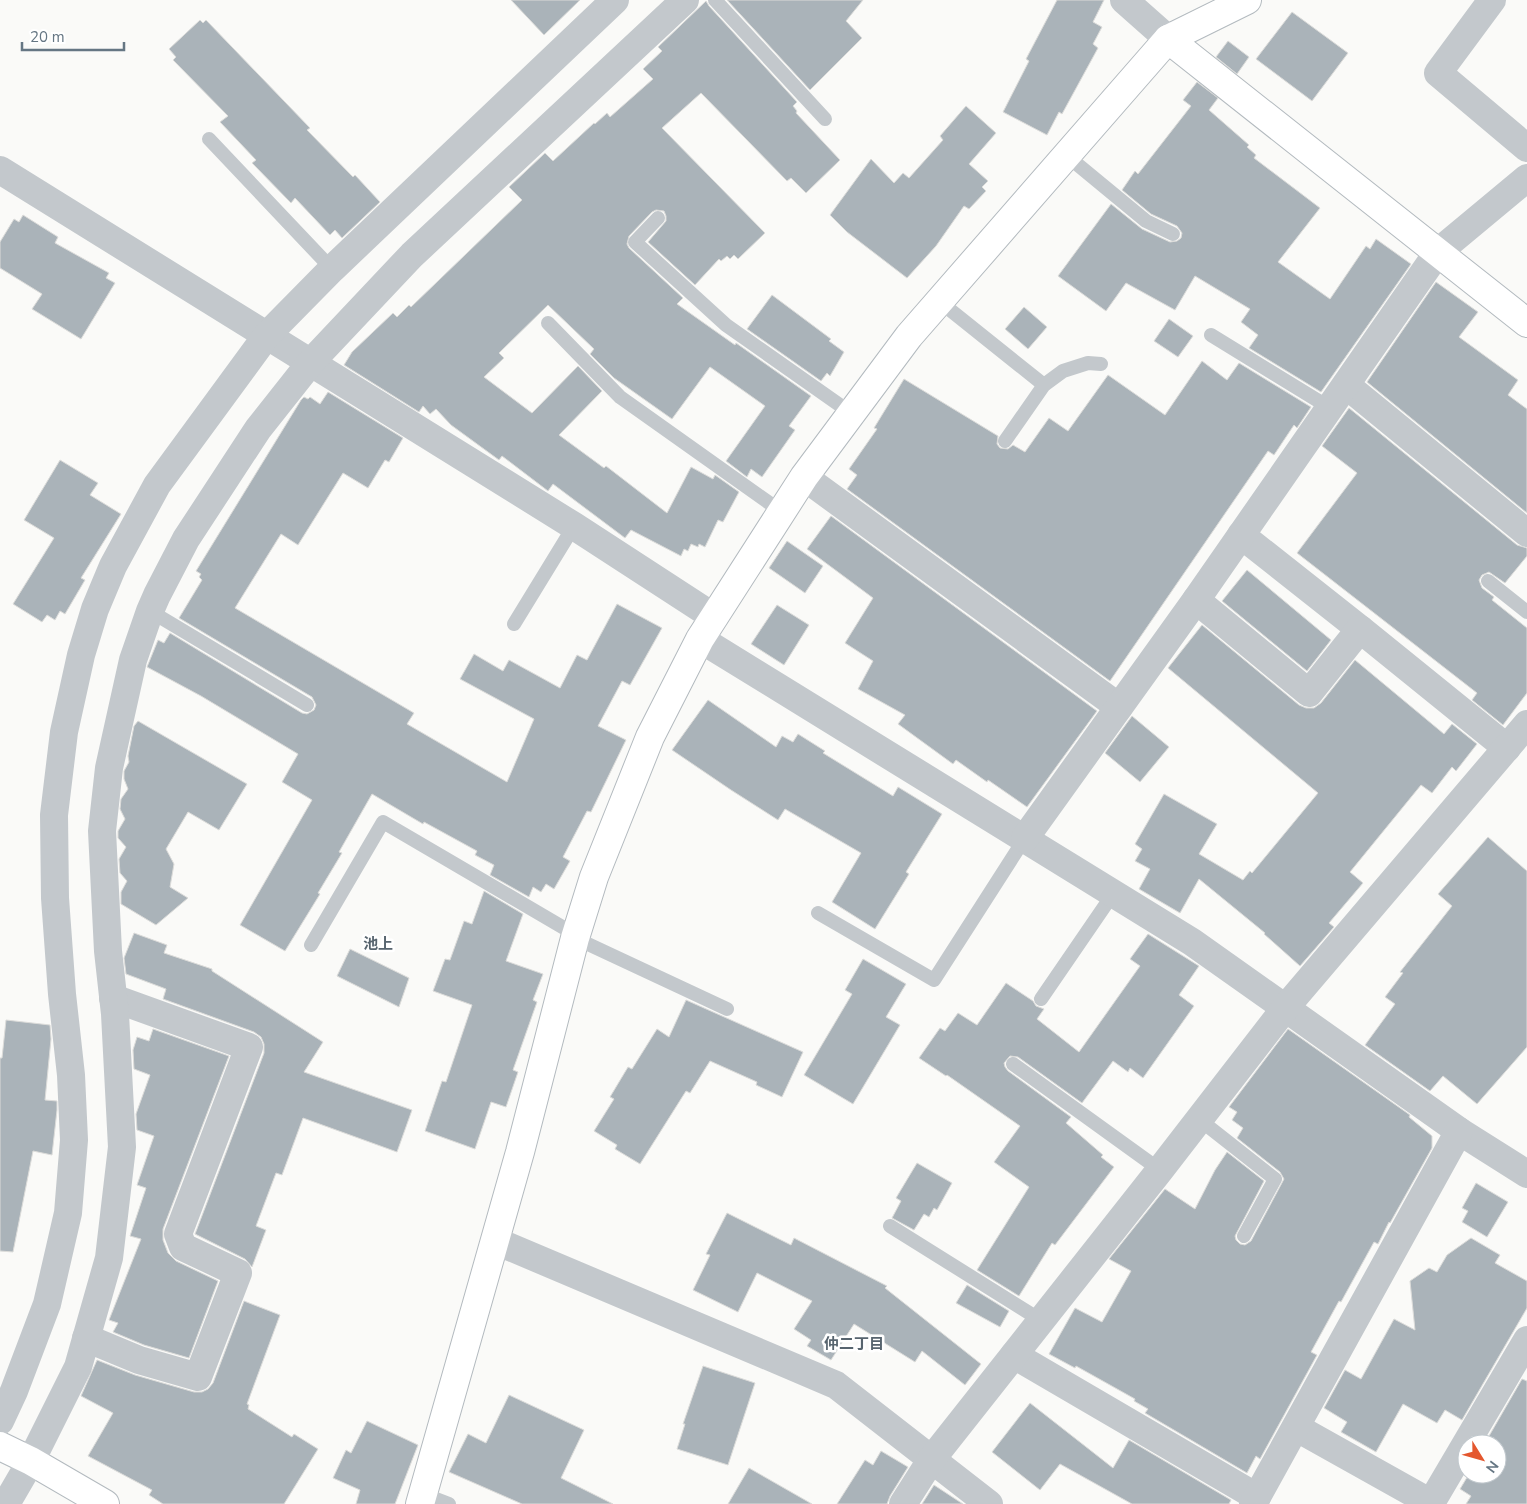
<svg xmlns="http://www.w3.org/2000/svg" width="1527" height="1504" viewBox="0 0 1527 1504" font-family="'Nunito Sans','Noto Sans JP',sans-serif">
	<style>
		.building { fill: #aab3b9; stroke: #dcdcda }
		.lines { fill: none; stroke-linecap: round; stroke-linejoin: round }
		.secondary-casing { stroke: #b3babf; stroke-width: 30 }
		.lane { stroke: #c3c8cc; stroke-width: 14 }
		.street { stroke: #c3c8cc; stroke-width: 28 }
		.secondary { stroke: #fff; stroke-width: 28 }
		.labels { text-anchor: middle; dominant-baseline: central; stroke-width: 5; stroke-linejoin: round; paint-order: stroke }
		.neighbourhood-label { font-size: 15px; font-weight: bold; fill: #57646e; stroke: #fff }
	</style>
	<rect width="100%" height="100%" fill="#fafaf8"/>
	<g class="building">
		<path d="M511,0H580L544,35Z"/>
		<path d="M727,0H863L846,21L862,38L810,90Z"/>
		<path d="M1057,0H1104L1093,22L1102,27L1093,44L1098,48L1062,114L1059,112L1047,135L1003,112L1029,61L1026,59Z"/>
		<path d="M706,1L709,6L797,102L793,106L797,111L796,113L840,160L806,193L791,178L787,181L701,93L662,128L765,233L738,259L734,255L730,259L727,256L721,261L719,259L695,285L648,242L666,221V216L664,211L656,210L652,212L629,236L627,244L629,248L683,298L677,304L735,345L736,343L811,396L789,426L795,430L762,477L751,469L747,477L726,461L765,406L710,367L672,419L614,378L590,354L594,349L548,305L499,353L504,358L484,377L532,413L578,366L602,391L559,435L604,468L606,466L667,513L691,467L713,479L715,475L739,492L723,522L718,520L705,547L699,544L698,547L691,544L688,551L684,549L681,556L631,530L625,538L553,484L548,491L502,456L499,460L451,425L436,409L430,414L423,406L419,412L344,365L352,352L393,313L397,317L409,305L411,307L522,200L509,187L545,153L553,161L594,123L595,124L607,113L610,117L653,79L643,69L662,51L658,47Z"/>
		<path d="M1292,12L1348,53L1312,101L1256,59Z"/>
		<path d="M200,20L203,23L206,20L310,128L307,130L353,177L355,175L380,202L342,238L335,230L330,235L295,198L291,203L252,163L256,160L220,122L228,116L173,60L176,57L169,49Z"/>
		<path d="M1228,41L1249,57L1237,74L1216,57Z"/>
		<path d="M1197,82L1218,98L1209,110L1249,145L1247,147L1256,155L1254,158L1320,208L1278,262L1330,299L1366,246L1370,249L1376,239L1411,264L1321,392L1249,348L1258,335L1241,322L1250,309L1195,276L1175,310L1126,283L1106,311L1058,276L1111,204L1142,229L1170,242L1177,241L1181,238L1182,233L1177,226L1151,214L1122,190L1135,171L1138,174L1191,106L1183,100Z"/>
		<path d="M966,106L996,133L969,164L988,181L982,187L986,191L969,209L964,206L936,246L907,278L847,232L830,215L871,159L894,183L903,173L909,178L943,140L940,136Z"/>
		<path d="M23,215L58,237L55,243L109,273L106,278L115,283L81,339L32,309L42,294L0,268V242L14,219L19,222Z"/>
		<path d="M1436,282L1478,312L1459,337L1518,380L1508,395L1527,409V513L1367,382Z"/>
		<path d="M772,295L831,339L829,341L844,352L830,376L827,373L821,381L747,329Z"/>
		<path d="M1024,307L1047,327L1028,349L1005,329Z"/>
		<path d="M1169,319L1193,336L1178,357L1154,341Z"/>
		<path d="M1202,361L1227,380L1239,363L1311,407L1297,428L1294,425L1274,455L1268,451L1110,681L847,489L857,475L849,469L877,429L874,428L904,379L998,436L997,444L1000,448L1008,449L1013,445L1025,452L1049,418L1068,431L1108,375L1165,415Z"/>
		<path d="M328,392L403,438L389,462L385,460L368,488L343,473L298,545L281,534L235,608L414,713L407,724L507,782L534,719L460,679L474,654L503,671L509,660L560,688L577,655L587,660L617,604L662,628L630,685L622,681L598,726L626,740L591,812L587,811L563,857L570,861L554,889L546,884L541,892L533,887L529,897L490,875L494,865L475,855L477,851L424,822L423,824L372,794L339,852L342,853L318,893L320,894L285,951L240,925L312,800L282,782L298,754L201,696L147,667L158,640L164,643L170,633L302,713L307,714L314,710L316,705L312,697L179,618L202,580L199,577L201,574L196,571L301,400L304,397L308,399L310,397L320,404Z"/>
		<path d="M1349,408L1517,545L1527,548V556L1505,583L1489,572L1482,575L1479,580L1482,588L1494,597L1492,600L1527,628V693L1503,725L1472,700L1477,693L1297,553L1357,473L1322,446Z"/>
		<path d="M60,460L98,483L90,495L121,514L81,578L85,580L65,614L60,611L55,620L47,615L42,622L13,604L54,538L24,520Z"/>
		<path d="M831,516L1097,711L1027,807L988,780L987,782L956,760L953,764L898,724L905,715L858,689L873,661L845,643L873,598L807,549Z"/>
		<path d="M787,541L823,566L805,593L769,568Z"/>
		<path d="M1247,570L1331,640L1307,671L1222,601Z"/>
		<path d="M777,605L809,625L784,665L751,644Z"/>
		<path d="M1202,625L1299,705L1306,708H1314L1321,703L1355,660L1444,734L1452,724L1477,744L1456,771L1452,767L1432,793L1421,785L1350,872L1363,883L1329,923L1334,927L1300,966L1264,934L1265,933L1199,879L1180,913L1139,889L1150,869L1135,861L1142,849L1135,844L1164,794L1217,824L1199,854L1243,880L1250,871L1252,873L1318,793L1168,668Z"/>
		<path d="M708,700L776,747L782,736L793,742L798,734L825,751L823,753L893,796L898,787L942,814L906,872L909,874L875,929L832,902L861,853L785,809L778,820L731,790L672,750Z"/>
		<path d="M1132,716L1169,747L1140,782L1105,753Z"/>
		<path d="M138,721L247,784L219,830L188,812L166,849L174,864L170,887L188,898L156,925L121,904V892L127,881L120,873L119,859L126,847L118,838V831L125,819L120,809L121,799L128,789L124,779V771L129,762L128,756L134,726Z"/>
		<path d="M1488,837L1527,871V1047L1477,1104L1443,1076L1430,1091L1365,1045L1395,1004L1385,997L1403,973L1400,972L1452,906L1438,894Z"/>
		<path d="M484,891L523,914L506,961L543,974L533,1000L537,1002L513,1070L518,1072L506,1107L491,1102L475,1149L425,1131L442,1081L446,1082L472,1005L433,991L445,959L450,960L464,921L472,924Z"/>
		<path d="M134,933L167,945L164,953L212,969V971L323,1042L304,1072L412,1110L397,1152L303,1118L282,1175L276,1173L256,1226L266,1230L252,1267L245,1259L195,1234L264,1053V1044L261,1037L254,1032L163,999L166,989L126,974L124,958Z"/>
		<path d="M1148,934L1199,966L1179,995L1194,1006L1143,1078L1130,1068L1128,1072L1113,1061L1082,1103L1018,1057L1010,1056L1004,1063L1005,1067L1008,1071L1071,1117L1066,1123L1103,1155L1101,1157L1114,1167L1055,1245L1052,1243L1019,1296L977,1270L1029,1187L994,1162L1020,1126L947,1075L946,1076L919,1058L940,1028L945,1031L958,1013L977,1025L1006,983L1033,1001L1036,1006L1044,1009L1037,1019L1079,1052L1140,966L1130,959Z"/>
		<path d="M350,949L409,978L399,1007L337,976Z"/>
		<path d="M863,959L906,984L886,1017L900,1025L853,1104L804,1075L852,994L845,990Z"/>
		<path d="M686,1000L803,1052L782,1097L756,1085L757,1082L710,1061L690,1093L686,1091L640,1164L615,1149L617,1145L594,1131L614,1099L610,1097L628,1067L632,1069L657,1029L669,1037Z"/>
		<path d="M6,1020L50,1025L51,1039L45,1100L57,1101V1110L52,1155L33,1151L13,1252L0,1251V1058H2Z"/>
		<path d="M153,1029L229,1056L163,1229V1240L168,1253L176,1261L218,1281L189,1358L144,1345L113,1332L118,1323L109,1320L141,1239L130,1236L146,1188L137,1185L154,1136L137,1130L136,1114L150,1075L134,1069L133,1050L137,1037L149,1041Z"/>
		<path d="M1288,1029L1410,1115L1409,1117L1432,1136V1148L1390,1223L1389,1222L1378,1244L1374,1242L1341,1302L1339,1301L1311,1352L1317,1355L1260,1459L1256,1456L1247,1473L1145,1413L1148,1409L1134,1401L1135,1399L1076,1366L1075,1368L1049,1354L1075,1308L1102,1322L1131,1271L1109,1259L1165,1189L1195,1209L1215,1170L1227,1152L1264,1181L1235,1236L1236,1240L1240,1244L1245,1245L1251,1241L1284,1179L1280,1172L1237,1138L1243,1128L1232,1120L1237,1112L1229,1107Z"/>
		<path d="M917,1163L952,1183L937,1210L934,1208L929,1217L924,1214L914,1230L892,1218L901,1201L896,1198Z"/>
		<path d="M1476,1183L1508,1202L1487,1237L1462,1222L1468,1211L1462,1208Z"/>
		<path d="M727,1213L791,1245L794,1238L887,1286L885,1288L981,1364L965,1385L922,1351L915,1362L854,1324L831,1360L807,1346L811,1340L794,1329L812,1301L757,1273L738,1312L693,1290L710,1255L706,1254Z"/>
		<path d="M1471,1238L1500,1255L1495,1263L1527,1281V1308L1462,1420L1445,1410L1437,1423L1403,1404L1376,1452L1341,1432L1347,1422L1324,1408L1345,1370L1361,1379L1394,1319L1415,1330L1410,1281L1429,1268L1437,1272L1447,1255Z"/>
		<path d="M967,1285L1009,1311L1000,1327L956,1303Z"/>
		<path d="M244,1301L280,1315L247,1404L249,1405L248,1409L292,1437L294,1434L318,1449L284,1504H163L149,1495L152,1490L88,1456L113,1413L81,1396L97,1360L135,1375L194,1392H202L208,1389L213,1383Z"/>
		<path d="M703,1366L755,1383L728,1465L677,1449L685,1424H683Z"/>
		<path d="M1522,1379L1527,1381V1504H1466L1471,1496L1460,1489L1469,1474H1497V1444H1486L1491,1437L1489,1436Z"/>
		<path d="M509,1395L584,1430L561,1478L613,1504H522L449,1472L468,1434L486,1443Z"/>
		<path d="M1030,1403L1113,1468L1129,1440L1231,1500L1229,1504H1132L1060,1464L1040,1490L992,1452Z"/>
		<path d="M367,1421L418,1445L395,1504H356L360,1490L333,1478L346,1450L351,1453Z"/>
		<path d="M881,1451L908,1467L890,1496L887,1504H837L865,1460L873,1465Z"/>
		<path d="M749,1468L812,1504H728Z"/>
		<path d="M934,1485L963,1504H922Z"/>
	</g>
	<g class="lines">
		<defs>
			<g id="secondary">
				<path d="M1168,39L1527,323"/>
				<path d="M0,1446L31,1461L105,1504"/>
				<path d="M420,1504L520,1152L575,938L594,877L650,737L700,639L804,477L909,336L1168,39L1247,0"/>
			</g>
		</defs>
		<use href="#secondary" class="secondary-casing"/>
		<g class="lane">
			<path d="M715,0L825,119"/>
			<path d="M209,139L332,269"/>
			<path d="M1066,155L1146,221L1173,234"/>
			<path d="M658,218L635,242L726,325L851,413"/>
			<path d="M939,301L1044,385"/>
			<path d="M548,323L620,397L782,512"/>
			<path d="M1211,335L1330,408"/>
			<path d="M1005,441L1044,385L1063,371L1088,363L1101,364"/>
			<path d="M1488,581L1527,612"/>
			<path d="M150,611L307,705"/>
			<path d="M514,624L574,526"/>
			<path d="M818,913L934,980L1025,838"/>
			<path d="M575,938L727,1009"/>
			<path d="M311,945L383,822L576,935"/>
			<path d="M1041,999L1113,894"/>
			<path d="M1013,1064L1160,1170"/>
			<path d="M1200,1120L1275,1179L1244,1236"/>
			<path d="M890,1226L1042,1321"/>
			<path d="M423,1494L449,1504"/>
		</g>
		<g class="street">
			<path d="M1124,0L1168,39"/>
			<path d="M1492,0L1438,73L1527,148"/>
			<path d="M0,170L574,526L714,617"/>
			<path d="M1346,385L1527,533"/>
			<path d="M804,477L1119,707"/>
			<path d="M1241,535L1360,629"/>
			<path d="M1196,600L1309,693L1360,629L1507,748"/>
			<path d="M700,639L1192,942L1459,1131L1527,1174"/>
			<path d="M1025,838L1196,600L1438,252L1527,178"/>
			<path d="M496,1241L836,1385L989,1504"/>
			<path d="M86,1338L139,1360L198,1377L238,1273L183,1247L178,1234L249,1047L113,998"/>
			<path d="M1014,1355L1257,1497"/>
			<path d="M0,1421L14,1391L47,1304L68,1213L74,1140L71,1075L62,994L55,898L54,815L64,732L81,655L95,609L113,566L157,485L267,335L332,269L615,0"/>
			<path d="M1297,1428L1431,1503L1527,1340"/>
			<path d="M6,1504L31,1461L78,1367L109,1258L122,1147L115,1014L108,951L102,831L109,768L133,660L150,611L157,595L186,539L258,429L311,362L412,255L685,0"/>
			<path d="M903,1504L931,1460L1160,1170L1286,1007L1527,724"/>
			<path d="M1253,1504L1459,1131"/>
		</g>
		<use href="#secondary" class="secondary"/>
	</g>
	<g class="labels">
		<g class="neighbourhood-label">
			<text x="378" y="944">池上</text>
			<text x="854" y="1344">仲二丁目</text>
		</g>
	</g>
	<g transform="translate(1482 1459) rotate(127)"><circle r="24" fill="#ffffff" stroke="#c1c8cd"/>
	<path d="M0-4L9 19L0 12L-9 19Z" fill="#e4572e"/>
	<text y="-8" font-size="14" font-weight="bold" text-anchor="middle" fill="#657683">N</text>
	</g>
	<path d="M22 42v8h102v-8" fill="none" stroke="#657683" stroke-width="2.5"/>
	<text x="30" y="42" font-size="15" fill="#657683" stroke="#ffffff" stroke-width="4" paint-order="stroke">20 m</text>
</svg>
